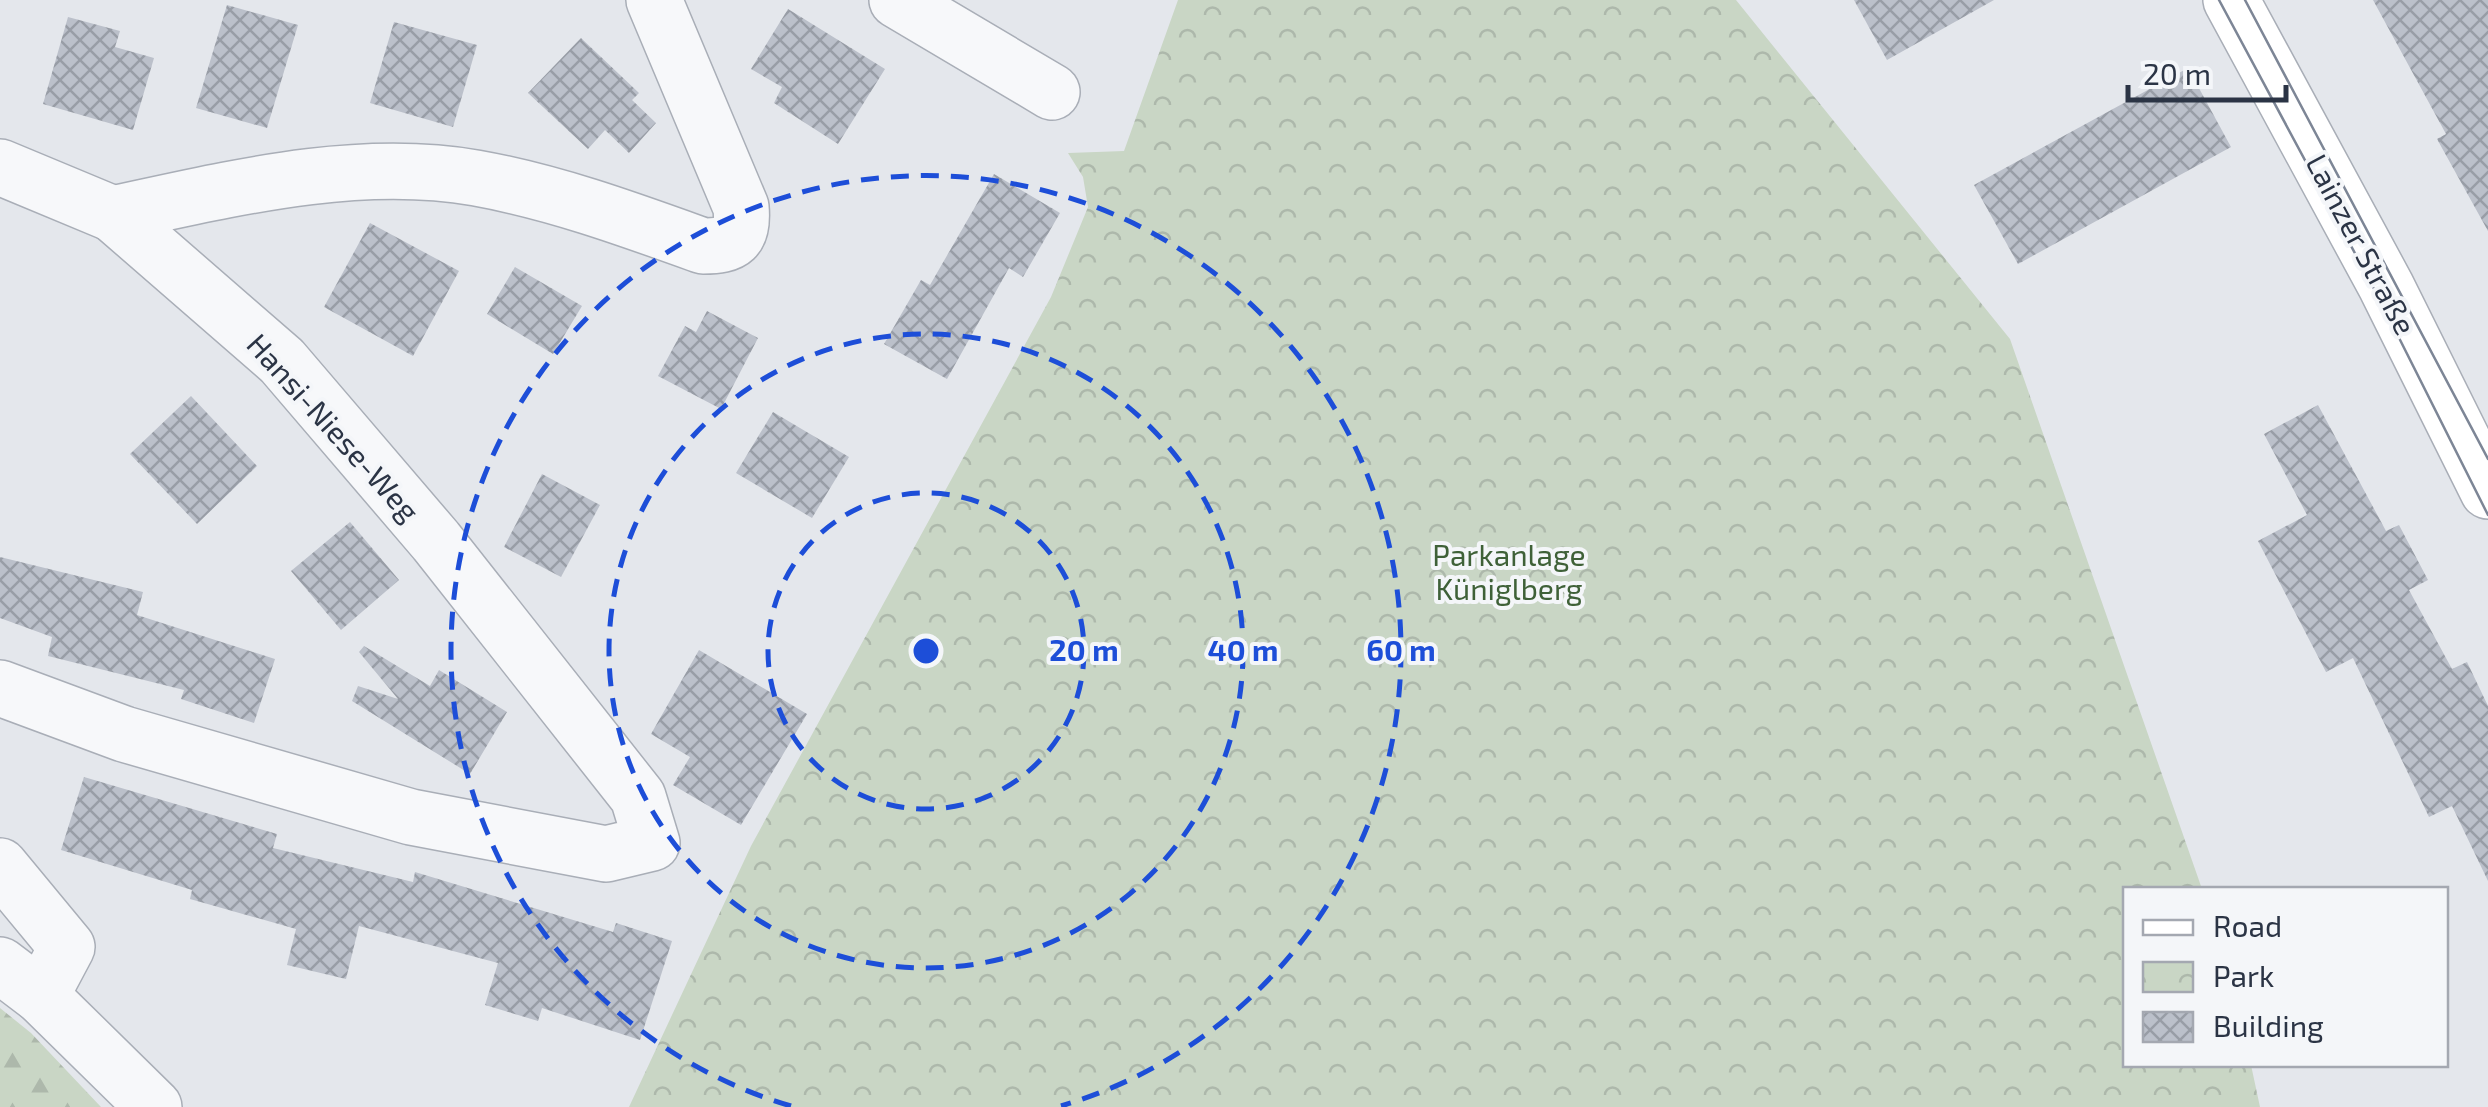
<svg xmlns="http://www.w3.org/2000/svg" width="2488" height="1107" viewBox="0 0 2488 1107" font-family="'Exo 2',sans-serif">
	<style>
		.forest { fill: url(#forest-firs) }
		.park { fill: url(#park-crowns) }
		.building { fill: url(#building-cross-hatch) }
		.lines { fill: none; stroke-linecap: round; stroke-linejoin: round }
		.street-casing { stroke: #a9aeb7; stroke-width: 58 }
		.secondary-casing { stroke: #a9aeb7; stroke-width: 58 }
		.street { stroke: #f7f8fa; stroke-width: 55 }
		.secondary { stroke: #fff; stroke-width: 55 }
		.tram { stroke: #7d8696; stroke-width: 2.5 }
		.ring { fill: none; stroke: #1d4ed8; stroke-width: 5; stroke-dasharray: 18 12 }
		.labels { text-anchor: middle; dominant-baseline: central; stroke-width: 8; stroke-linejoin: round; paint-order: stroke }
		.street-label { font-size: 30px; fill: #2b3445; stroke: #f4f6f9 }
		.park-label { font-size: 30px; fill: #3f6138; stroke: #f4f6f9 }
		.centre { fill: #1d4ed8; stroke: #f4f6f9; stroke-width: 5 }
		.ring-label { font-size: 30px; text-anchor: middle; font-weight: bold; fill: #1d4ed8; stroke: #f4f6f9; stroke-width: 8; stroke-linejoin: round; paint-order: stroke }
	</style>
	<defs>
		<pattern id="forest-firs" width="22" height="20" patternUnits="userSpaceOnUse" patternTransform="scale(2.5)"><rect width="22" height="20" fill="#c9d6c5"/><path d="M5 1l3.5 6h-7zM16 11l3.5 6h-7z" fill="#adb8ab"/></pattern>
		<pattern id="park-crowns" width="20" height="18" patternUnits="userSpaceOnUse" patternTransform="scale(2.5)"><rect width="20" height="18" fill="#c9d6c5"/><path d="M2 6a3 3 0 1 1 6 0M12 15a3 3 0 1 1 6 0" fill="none" stroke="#adb8ab"/></pattern>
		<pattern id="building-cross-hatch" width="8" height="8" patternUnits="userSpaceOnUse" patternTransform="scale(2.5)"><rect width="8" height="8" fill="#bbc0ca"/><path d="M0 0l8 8M0 8l8-8" fill="none" stroke="#989da6"/></pattern>
	</defs>
	<rect width="100%" height="100%" fill="#e4e7ec"/>
	<path class="forest" d="M0,1008L31,1033L101,1107H0Z"/>
	<path class="park" d="M1178,0H1736L2010,339L2202,889L2126,890V1064L2251,1065L2260,1107H629L751,846L1051,297L1088,207L1083,177L1068,153L1124,151Z"/>
	<g class="building">
		<path d="M1854,0H1994L1887,60Z"/>
		<path d="M2373,0H2488V231L2437,139L2446,134Z"/>
		<path d="M227,5L298,25L267,128L196,108Z"/>
		<path d="M788,9L885,69L838,144L774,103L782,87L751,69Z"/>
		<path d="M68,17L120,31L115,47L154,58L133,130L43,104Z"/>
		<path d="M394,22L477,45L453,127L370,103Z"/>
		<path d="M581,38L639,93L632,100L656,123L629,153L605,130L588,149L528,93Z"/>
		<path d="M2188,68L2231,147L2018,264L1974,185Z"/>
		<path d="M994,174L1060,213L1023,277L1009,268L947,379L884,344L921,280L930,285Z"/>
		<path d="M370,223L459,271L413,356L324,307Z"/>
		<path d="M515,267L582,306L553,354L487,314Z"/>
		<path d="M707,311L758,338L721,409L658,376L685,326L696,332Z"/>
		<path d="M191,396L257,466L197,524L130,454Z"/>
		<path d="M2318,405L2386,531L2399,525L2428,580L2409,590L2452,669L2467,662L2488,706V881L2452,806L2429,817L2353,658L2326,672L2258,541L2307,515L2264,434Z"/>
		<path d="M773,412L849,457L812,518L736,473Z"/>
		<path d="M542,474L600,505L561,577L504,547Z"/>
		<path d="M350,522L399,580L341,630L291,571Z"/>
		<path d="M0,557L143,592L137,615L275,659L254,723L181,699L184,690L48,656L52,637L0,618Z"/>
		<path d="M364,646L430,686L439,670L507,712L470,774L352,701L358,686L398,699L359,652Z"/>
		<path d="M699,650L807,714L741,825L673,785L690,757L651,734Z"/>
		<path d="M84,777L277,834L273,848L413,882L415,872L613,932L616,923L672,941L640,1040L542,1008L538,1021L485,1005L498,963L359,926L346,979L287,965L296,929L190,899L192,890L61,850Z"/>
	</g>
	<g class="lines">
		<defs>
			<g id="street">
				<path d="M897,0L1052,92"/>
				<path d="M0,167L113,214"/>
				<path d="M0,688L124,734L411,817L606,854L652,843L638,797L436,541L282,361L113,214C230,189 356,157 476,178C554,192 628,219 703,246C733,246 744,239 741,207L654,0"/>
				<path d="M0,866L67,947L41,996"/>
				<path d="M0,965L41,996L154,1107"/>
			</g>
			<path id="secondary" d="M2231,0L2386,286L2488,491"/>
		</defs>
		<use href="#street" class="street-casing"/>
		<use href="#secondary" class="secondary-casing"/>
		<use href="#street" class="street"/>
		<use href="#secondary" class="secondary"/>
		<g class="tram">
			<path d="M2219,0L2379,298L2488,515"/>
			<path d="M2245,0L2488,459"/>
		</g>
	</g>
	<g class="ring">
		<circle cx="926" cy="651" r="158"/>
		<circle cx="926" cy="651" r="317"/>
		<path d="M791 1106A475 475 0 1 1 1061 1106"/>
	</g>
	<g class="labels">
		<g class="street-label">
			<text transform="translate(2362 244) rotate(62)">Lainzer Straße</text>
			<text transform="translate(334 427) rotate(48)">Hansi-Niese-Weg</text>
		</g>
		<g class="park-label">
			<text x="1509" y="554">Parkanlage<tspan x="1509" dy="34">Küniglberg</tspan></text>
		</g>
	</g>
	<circle cx="926" cy="651" r="15" class="centre"/>
	<g class="ring-label">
		<text x="1084" y="661">20 m</text>
		<text x="1243" y="661">40 m</text>
		<text x="1401" y="661">60 m</text>
	</g>
	<rect x="2123" y="887" width="325" height="180" fill="#f4f6f9" stroke="#a4a8b1" stroke-width="2.5"/>
	<rect x="2143" y="920" width="50" height="15" fill="#ffffff" stroke="#a4a8b1" stroke-width="2.5"/>
	<text x="2213" y="937" font-size="30" fill="#2b3445">Road</text>
	<rect x="2143" y="962" width="50" height="30" fill="url(#park-crowns)" stroke="#a4a8b1" stroke-width="2.5"/>
	<text x="2213" y="987" font-size="30" fill="#2b3445">Park</text>
	<rect x="2143" y="1012" width="50" height="30" fill="url(#building-cross-hatch)" stroke="#a4a8b1" stroke-width="2.5"/>
	<text x="2213" y="1037" font-size="30" fill="#2b3445">Building</text>
	<path d="M2128 85v15h158v-15" fill="none" stroke="#2b3445" stroke-width="5"/>
	<text x="2143" y="85" font-size="30" fill="#2b3445" stroke="#f4f6f9" stroke-width="8" paint-order="stroke">20 m</text>
</svg>
